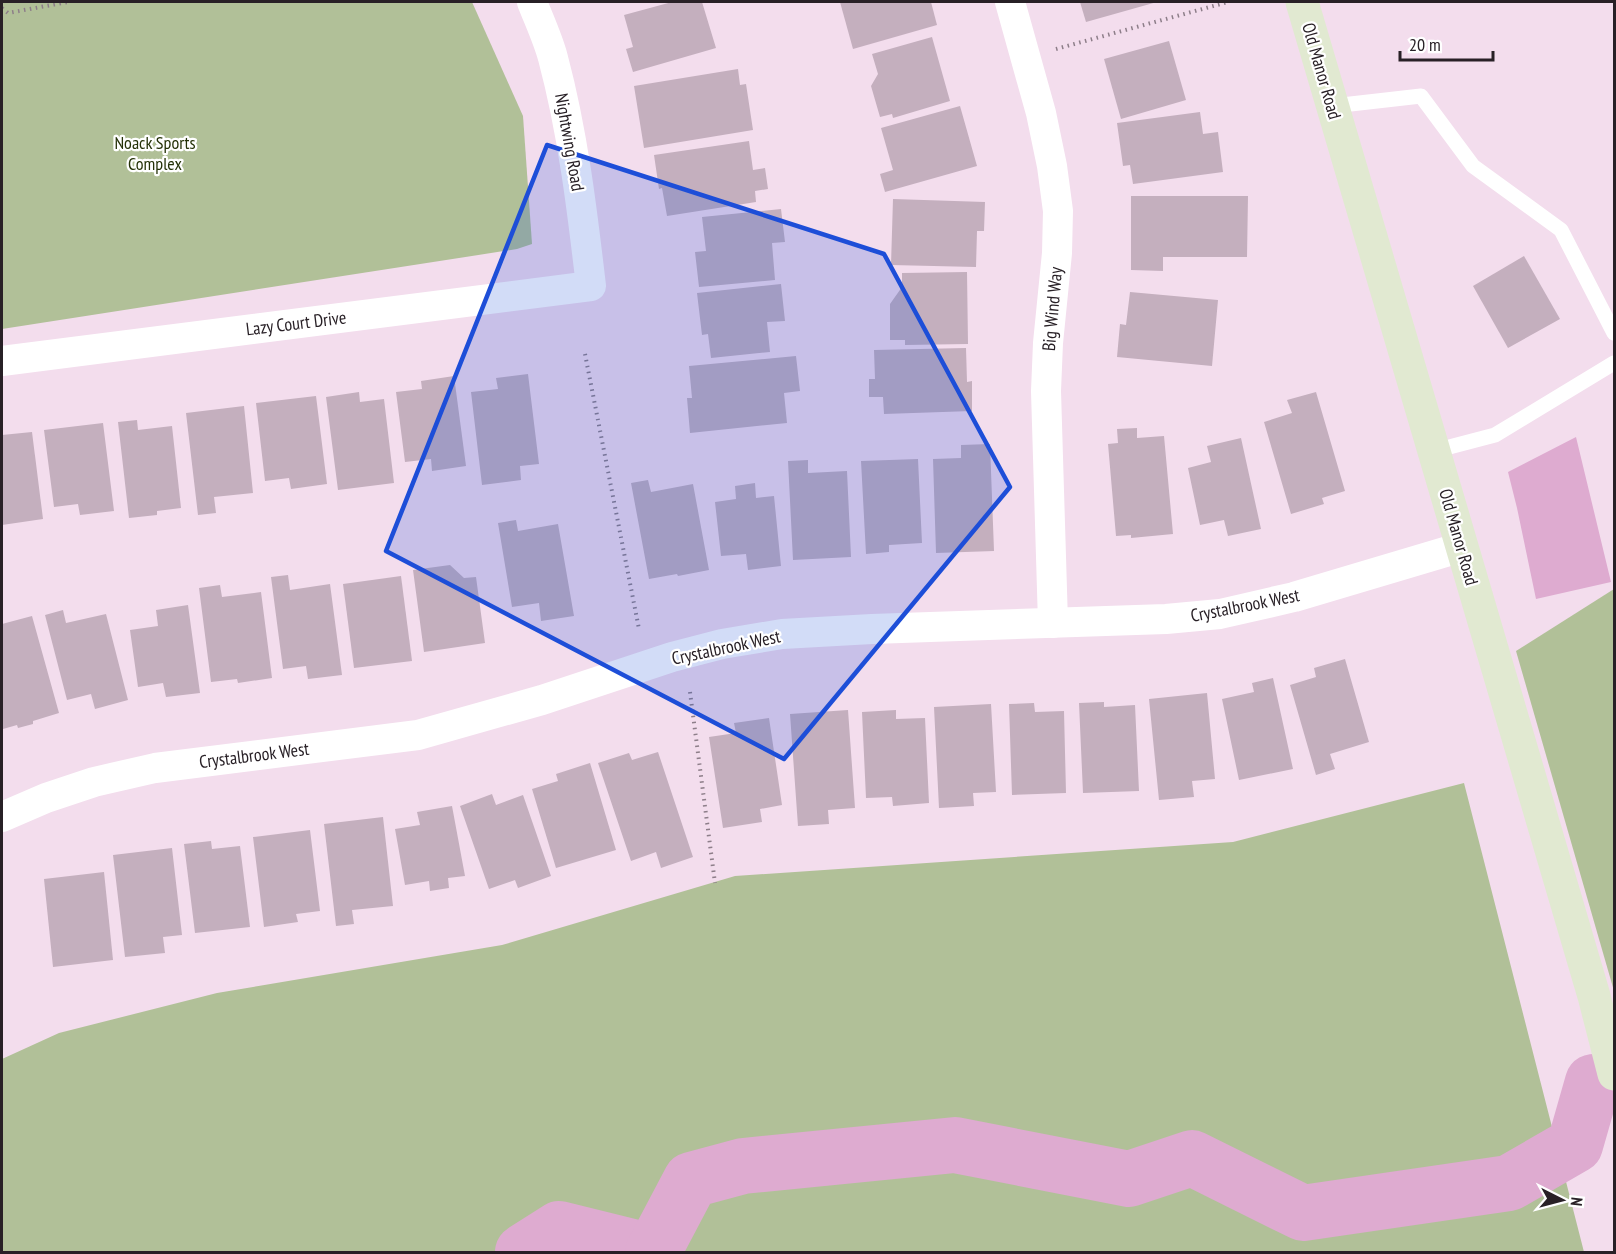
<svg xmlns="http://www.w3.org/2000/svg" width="1616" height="1254" viewBox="0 0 1616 1254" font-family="'PT Sans Narrow',sans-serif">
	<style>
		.green { fill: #b1c098 }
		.water { fill: #deabd0 }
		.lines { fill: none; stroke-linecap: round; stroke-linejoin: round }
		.river { stroke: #deabd0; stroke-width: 56 }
		.building { fill: #c4afbe }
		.path { stroke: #8d7e89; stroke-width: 4; stroke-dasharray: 1.5 4.5; stroke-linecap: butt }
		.lane { stroke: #fff; stroke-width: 15 }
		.street { stroke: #fff; stroke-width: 30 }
		.secondary { stroke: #e1e9d1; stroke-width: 33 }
		.marked { fill: #1d4ed8; fill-opacity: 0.2; stroke: #1d4ed8; stroke-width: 4.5; stroke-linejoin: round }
		.labels { text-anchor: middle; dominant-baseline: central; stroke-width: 4.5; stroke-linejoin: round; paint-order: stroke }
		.street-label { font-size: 18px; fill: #282026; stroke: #fff }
		.park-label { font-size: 18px; fill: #253208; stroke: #fff }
	</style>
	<rect width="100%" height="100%" fill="#f3dded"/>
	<g class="green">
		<path d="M2,2H472L523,116L532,244L517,249L2,329Z"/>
		<path d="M1614,589V991L1516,651Z"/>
		<path d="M1464,783L1584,1252H2V1059L59,1033L217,993L502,945L735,876L1233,842Z"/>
	</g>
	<path class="water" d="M1576,437L1611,582L1536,599L1517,508L1508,472Z"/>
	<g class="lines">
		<g class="river">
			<path d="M523,1252L559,1229L652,1252"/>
			<path d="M653,1252L691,1180L743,1166L955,1145L1129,1179L1192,1158L1303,1213L1509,1183L1575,1145L1593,1082"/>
		</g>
	</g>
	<g class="building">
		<path d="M672,2H702L716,48L633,72L626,49L633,47L624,15Z"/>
		<path d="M840,2H931L937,25L853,49Z"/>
		<path d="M1080,2H1157L1086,22Z"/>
		<path d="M932,37L950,101L893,118L892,114L880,117L871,86L878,74L872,54Z"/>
		<path d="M1169,41L1186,100L1121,119L1104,59Z"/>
		<path d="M738,69L740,85L746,84L753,130L644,148L634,86Z"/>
		<path d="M960,106L977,166L885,192L880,174L893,170L881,128Z"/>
		<path d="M1200,112L1203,134L1218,132L1223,172L1133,184L1130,165L1123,166L1117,123Z"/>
		<path d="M749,141L753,170L765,168L768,189L755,191L756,202L667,216L662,188L659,189L654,155Z"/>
		<path d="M1131,196H1248L1247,257H1163V271L1131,270Z"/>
		<path d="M893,199L985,202L984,231H977L976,267L891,265Z"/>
		<path d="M781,209L785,242L772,243L775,280L699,287L695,252L706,251L702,217Z"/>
		<path d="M1524,256L1560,319L1508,348L1473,286Z"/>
		<path d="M967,272L968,344L905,345V340H890V304L902,287V273Z"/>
		<path d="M781,284L785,321L767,322L770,352L711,358L708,334L702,335L697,293Z"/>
		<path d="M1130,292L1218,300L1212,366L1117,357L1120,324L1126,325Z"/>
		<path d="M966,348L967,382L972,381V411L884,414L883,397H869V379H875L874,350Z"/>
		<path d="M796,356L800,391L784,393L787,423L690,433L687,398H692L689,366Z"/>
		<path d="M528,374L539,464L520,466L521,480L482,485L471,392L498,389L496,378Z"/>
		<path d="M454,376L466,466L432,471L431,459L405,462L396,392L422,389L421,381Z"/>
		<path d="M359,392L360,402L384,399L394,483L338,490L326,397Z"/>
		<path d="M1316,392L1345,491L1322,498L1324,504L1291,514L1264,422L1292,413L1287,400Z"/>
		<path d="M316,396L327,484L291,489L289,478L265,481L256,403Z"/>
		<path d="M244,406L253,493L214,497L216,513L198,515L186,413Z"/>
		<path d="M137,420L138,430L172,426L181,508L157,511V515L129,518L118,422Z"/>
		<path d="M103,423L114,511L80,515L78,504L54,507L44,430Z"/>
		<path d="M1137,428V438L1164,436L1173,534L1131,538V535L1116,536L1108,444L1118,443L1117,429Z"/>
		<path d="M32,432L43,519L2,525V435Z"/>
		<path d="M1241,438L1261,529L1228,536L1224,520L1200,525L1188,468L1211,462L1207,446Z"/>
		<path d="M990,444L994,551L936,553L933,459L961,458V445Z"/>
		<path d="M918,459L922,543L889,545V552L866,554L861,461Z"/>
		<path d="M808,460V473L847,471L851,557L793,560L788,461Z"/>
		<path d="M648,480L651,492L693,484L709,570L678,576L677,574L649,579L631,483Z"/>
		<path d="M755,483L756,498L774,496L781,566L748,570L746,554L721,556L715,502L736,499L735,486Z"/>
		<path d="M516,520L518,531L558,524L574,616L541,621L539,603L512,607L498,523Z"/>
		<path d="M450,565L464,578L476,577L485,643L424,652L413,570Z"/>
		<path d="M288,575L290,590L330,584L342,675L308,679L306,666L283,669L271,577Z"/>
		<path d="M401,576L412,661L354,668L343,584Z"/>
		<path d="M220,585L222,597L261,592L272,678L238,683L237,679L211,682L199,588Z"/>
		<path d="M188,605L200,693L166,697L163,683L138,687L130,630L158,626L156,610Z"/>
		<path d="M63,610L66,623L106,614L128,700L95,709L91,694L67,700L45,615Z"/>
		<path d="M32,616L59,713L33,721V724L18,728L17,725L3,729L2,624Z"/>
		<path d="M1345,659L1369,742L1330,754L1335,769L1316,775L1290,685L1316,677L1314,668Z"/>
		<path d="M1273,678L1293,769L1239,780L1222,699L1254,692L1252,683Z"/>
		<path d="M1207,693L1215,779L1192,781L1194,797L1159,800L1149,699Z"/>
		<path d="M1104,702V707L1135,705L1139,791L1083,793L1079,703Z"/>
		<path d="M1034,703L1035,712L1064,711L1066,793L1012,795L1009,704Z"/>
		<path d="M991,704L996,792L973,793L974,806L939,808L934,707Z"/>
		<path d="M848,710L855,808L828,810L829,824L798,826L790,714Z"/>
		<path d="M896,710V719L925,718L929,803L893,806L892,797L866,798L862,712Z"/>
		<path d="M769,718L782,805L760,809L762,822L723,828L709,737L736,733L734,723Z"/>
		<path d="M658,752L693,857L661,868L656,852L631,861L598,763L629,753L632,760Z"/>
		<path d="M590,763L616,850L556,868L532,789L558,781L556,774Z"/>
		<path d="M492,794L496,805L523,795L551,876L518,888L515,880L489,889L460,806Z"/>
		<path d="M452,806L465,876L448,878L449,888L430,891L429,881L405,885L395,829L420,825L417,812Z"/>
		<path d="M383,817L393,906L352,910L354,924L336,926L324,824Z"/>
		<path d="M310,830L320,911L296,914L298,922L264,927L253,837Z"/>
		<path d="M211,841L212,849L240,846L250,927L195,933L184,844Z"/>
		<path d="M172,848L182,935L163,937L165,953L125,957L113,855Z"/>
		<path d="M104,872L113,960L53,967L44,879Z"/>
	</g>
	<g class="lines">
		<g class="path">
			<path d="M2,8L8,13L68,2"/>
			<path d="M1056,49L1228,2"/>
			<path d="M585,354L639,629"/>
			<path d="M690,692L715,883"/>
		</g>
		<g class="lane">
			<path d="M1333,106L1421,96L1473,166L1561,230L1614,333"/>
			<path d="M1434,451L1495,435L1614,363"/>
		</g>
		<g class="street">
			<path d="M1010,2L1041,113L1052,166L1058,211L1057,253L1048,343L1046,391L1053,623"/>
			<path d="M2,361L591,286C582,209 573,133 553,58C548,39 539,20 532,2"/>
			<path d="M2,817L46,798L94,782L155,768L418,735L542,700L672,657L722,644L782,634L872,629L1166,619L1220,614L1294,597L1462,547"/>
		</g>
		<path class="secondary" d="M1302,2L1594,996L1614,1074"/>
	</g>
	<path class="marked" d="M547,145L884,254L1010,487L784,759L386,551Z"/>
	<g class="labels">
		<g class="street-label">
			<text transform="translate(1322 71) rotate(74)">Old Manor Road</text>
			<text transform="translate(570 142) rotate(80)">Nightwing Road</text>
			<text transform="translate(1052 309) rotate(-85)">Big Wind Way</text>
			<text transform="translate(296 323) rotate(-7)">Lazy Court Drive</text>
			<text transform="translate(1459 537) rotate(74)">Old Manor Road</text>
			<text transform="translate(1245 605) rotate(-11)">Crystalbrook West</text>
			<text transform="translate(726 647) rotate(-12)">Crystalbrook West</text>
			<text transform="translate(254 755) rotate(-7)">Crystalbrook West</text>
		</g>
		<g class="park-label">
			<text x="155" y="142">Noack Sports<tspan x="155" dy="21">Complex</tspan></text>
		</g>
	</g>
	<rect width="1616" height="1254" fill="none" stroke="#282026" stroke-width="6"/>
	<g transform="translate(1562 1200) rotate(96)" stroke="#ffffff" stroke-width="4.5" paint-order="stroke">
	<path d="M0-4.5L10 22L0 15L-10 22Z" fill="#282026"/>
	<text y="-9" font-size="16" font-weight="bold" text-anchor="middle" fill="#282026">N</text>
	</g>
	<path d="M1400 51v9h93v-9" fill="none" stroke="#282026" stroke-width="3"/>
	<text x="1409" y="51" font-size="18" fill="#282026" stroke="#ffffff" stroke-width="4.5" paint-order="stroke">20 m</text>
</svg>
